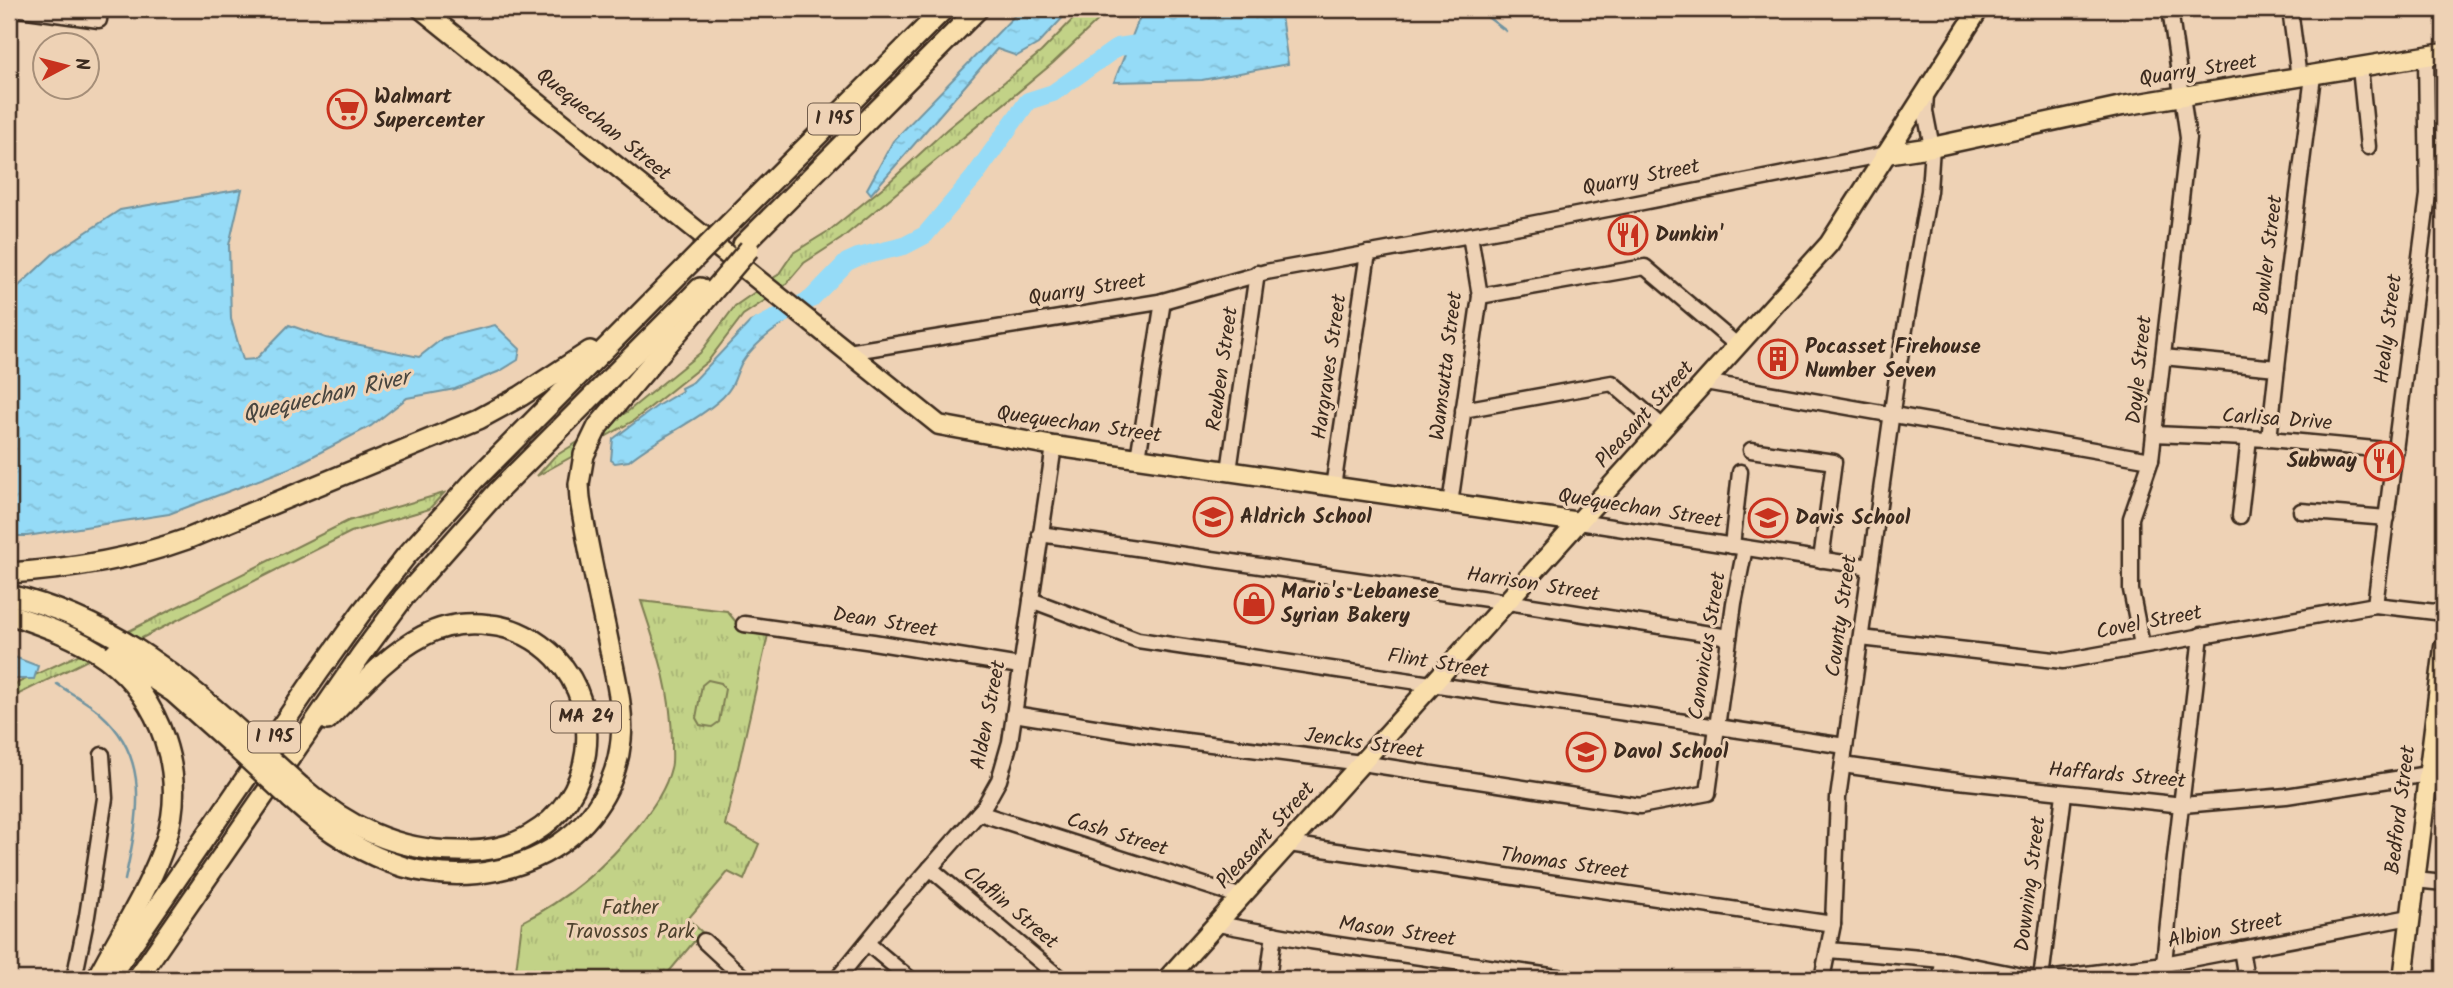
<svg xmlns="http://www.w3.org/2000/svg" width="2453" height="988" viewBox="0 0 2453 988" font-family="Kalam,sans-serif">
	<style>
		.grass { fill: url(#grass-tufts); stroke: #7e7e52; stroke-width: 2 }
		.garden { fill: #c2d287; stroke: #7e7e52; stroke-width: 2 }
		.water { fill: url(#water-ripples); stroke: #7194a0; stroke-width: 2 }
		.lines { fill: none; stroke-linecap: round; stroke-linejoin: round }
		.stream { stroke: #7194a0; stroke-width: 2.5 }
		.river { stroke: #95dbf7; stroke-width: 18 }
		.minor-casing { stroke: #3b2a1e; stroke-width: 19 }
		.major-casing { stroke: #3b2a1e; stroke-width: 23 }
		.highway-casing { stroke: #3b2a1e; stroke-width: 24 }
		.minor { stroke: #eed2b5; stroke-width: 14 }
		.major { stroke: #f9deab; stroke-width: 18 }
		.highway { stroke: #f9deab; stroke-width: 19 }
		.highway-bridge-casing { stroke: #3b2a1e; stroke-width: 24; stroke-linecap: butt }
		.highway-bridge { stroke: #f9deab; stroke-width: 19 }
		.labels { text-anchor: middle; dominant-baseline: central; stroke-width: 6; stroke-linejoin: round; paint-order: stroke }
		.shield { fill: #eed2b5; stroke: #715c4b; stroke-width: 2 }
		.shield-label { font-size: 19px; font-weight: bold; fill: #3b2a1e }
		.street-label { font-size: 21px; fill: #3b2a1e; stroke: #eed2b5 }
		.poi-label { font-size: 21px; font-weight: bold; fill: #3b2a1e; stroke: #eed2b5; text-anchor: start }
		.park-label { font-size: 21px; fill: #4f432e; stroke: #eed2b5 }
		.water-label { font-size: 23px; font-style: italic; fill: #48453f; stroke: #eed2b5 }
	</style>
	<defs>
		<pattern id="grass-tufts" width="24" height="20" patternUnits="userSpaceOnUse" patternTransform="scale(1.75)"><rect width="24" height="20" fill="#c2d287"/><path d="M3 7l-1-3M5 7V3M7 7l1-3M15 17l-1-3M17 17v-4M19 17l1-3" fill="none" stroke="#a8b474"/></pattern>
		<pattern id="water-ripples" width="26" height="14" patternUnits="userSpaceOnUse" patternTransform="scale(1.75)"><rect width="26" height="14" fill="#95dbf7"/><path d="M2 4q2-2 4 0t4 0M15 11q2-2 4 0t4 0" fill="none" stroke="#81bcd3"/></pattern>
	</defs>
	<rect width="100%" height="100%" fill="#eed2b5"/>
	<filter id="ink" filterUnits="userSpaceOnUse"><feTurbulence type="fractalNoise" baseFrequency=".0143" numOctaves="2"/><feDisplacementMap in="SourceGraphic" scale="14" xChannelSelector="R" yChannelSelector="G"/><feConvolveMatrix kernelMatrix="1 2 1 2 8 2 1 2 1" color-interpolation-filters="sRGB"/></filter>
	<g filter="url(#ink)">
		<g class="grass">
			<path d="M1083,9H1110L1053,63L841,239L804,263L781,290L770,280L778,275L793,253L830,230L887,184L947,129L1041,52Z"/>
			<path d="M758,290L767,299L743,315L708,361L633,421L589,446L598,430L627,412L700,353L735,306Z"/>
			<path d="M589,435L580,452L537,476L554,457Z"/>
			<path d="M444,493L429,509L351,532L134,642L123,634L348,521Z"/>
			<path d="M641,601L727,611L745,633L768,635L725,825L759,844L744,880L728,872L688,919L702,932L663,979H515L522,922C570,898 607,865 640,824C653,807 666,789 671,768C673,762 672,753 672,747C673,695 657,649 641,601Z"/>
			<path d="M84,652L94,657L9,699V687Z"/>
		</g>
		<path class="garden" d="M708,680L721,683L725,689L719,722L712,727L700,725L696,718L702,685Z"/>
		<g class="water">
			<path d="M1021,9H1071L1038,44L1017,56L997,49L871,194L867,189L893,141Z"/>
			<path d="M1143,9H1280L1288,64L1202,80L1114,82Z"/>
			<path d="M242,189L229,245L231,319L243,360L256,359L289,325L326,338L419,357L443,338L495,325L520,349L518,360L500,371L455,389L407,398L371,426L290,468L169,514L27,536H9V295L53,254L120,210Z"/>
			<path d="M774,312L784,323C768,334 751,347 741,364C734,378 735,385 723,397C698,421 657,438 629,461L615,463L611,460L613,439L657,406L682,391L681,388L693,382L750,322Z"/>
			<path d="M9,655L38,666L34,679H9Z"/>
		</g>
		<g class="lines">
			<g class="stream">
				<path d="M1460,9L1485,15L1506,31"/>
				<path d="M57,684C71,694 89,702 101,714C153,760 137,821 125,880"/>
			</g>
			<path class="river" d="M757,328L811,299L847,262L858,257L904,246L925,235L974,177L1028,101L1053,93L1118,47L1150,42"/>
			<defs>
				<g id="minor">
					<path d="M20,9L99,20L100,9"/>
					<path d="M2290,9L2299,78"/>
					<path d="M2360,68L2368,147"/>
					<path d="M1480,296L1645,267L1738,346"/>
					<path d="M848,352L1159,302L1266,272L1531,224L1886,154"/>
					<path d="M2163,357L2277,368"/>
					<path d="M1705,382L2151,460"/>
					<path d="M1463,410L1612,383L1664,428"/>
					<path d="M2154,434L2269,439L2396,451"/>
					<path d="M2269,439L2286,287L2313,76"/>
					<path d="M1751,450L1834,462L1821,560"/>
					<path d="M1138,458L1163,301"/>
					<path d="M1229,471L1257,273"/>
					<path d="M1333,487L1368,253"/>
					<path d="M1450,504L1480,296L1470,235"/>
					<path d="M2301,511L2387,518"/>
					<path d="M2240,516L2249,438"/>
					<path d="M1579,522L1870,567"/>
					<path d="M1040,534L1508,602L1729,637"/>
					<path d="M1732,546L1740,472"/>
					<path d="M1031,600L1138,640L1845,746"/>
					<path d="M2375,605L2428,195L2426,57"/>
					<path d="M744,624L873,642L1020,666"/>
					<path d="M1861,638L2063,661L2375,605L2444,613"/>
					<path d="M2142,645L2131,590V518L2151,460L2188,138L2170,9"/>
					<path d="M1014,714L1163,738L1362,763L1640,806L1708,793L1734,603L1745,548"/>
					<path d="M1843,765L1949,780L2183,805L2286,796L2428,774"/>
					<path d="M979,813L1242,897"/>
					<path d="M1289,844L1833,924"/>
					<path d="M930,868L1061,979"/>
					<path d="M2415,880L2444,883"/>
					<path d="M1218,924L1311,941L1571,979"/>
					<path d="M704,941L745,979"/>
					<path d="M867,943L910,979"/>
					<path d="M2241,949L2246,979"/>
					<path d="M1829,950L1943,960L2037,979"/>
					<path d="M2164,964C2174,854 2189,745 2201,635"/>
					<path d="M74,979L87,916L105,798L102,755"/>
					<path d="M837,979L894,909L984,807L999,780L1010,742L1054,446"/>
					<path d="M1268,979L1274,934"/>
					<path d="M1822,979L1833,924L1838,798L1898,369L1929,191L1932,147L1925,111L1926,94"/>
					<path d="M1941,979L1943,960"/>
					<path d="M2041,979L2064,794"/>
					<path d="M2047,979L2164,964L2410,917"/>
				</g>
				<g id="major">
					<path d="M421,9L939,425L1054,446L1579,522"/>
					<path d="M1886,154L1932,147L2122,106L2444,53"/>
					<path d="M1167,979L1829,244L1979,9"/>
					<path d="M2403,979L2444,647"/>
				</g>
				<g id="highway">
					<path d="M724,229L944,9"/>
					<path d="M743,245L978,9"/>
					<path d="M9,573C71,569 129,560 187,539L479,419L521,396L590,351"/>
					<path d="M9,595C106,618 173,670 245,736"/>
					<path d="M9,614C42,625 77,637 106,658C161,699 187,774 166,840C152,884 121,932 99,974"/>
					<path d="M114,653L173,692L237,749"/>
					<path d="M300,786C346,826 396,851 458,851C483,852 508,848 530,835C594,799 606,711 555,657C538,640 514,627 490,625C467,622 443,625 423,636C386,655 356,691 327,720"/>
					<path d="M291,799C324,829 361,854 404,867C499,894 610,846 621,740C624,710 616,680 610,650C600,600 588,550 580,499L579,484L584,455L598,426L726,276"/>
					<path d="M108,979L318,673L361,613L406,556L474,481L699,254"/>
					<path d="M137,979L361,655L404,597L498,491L700,288"/>
				</g>
			</defs>
			<use href="#minor" class="minor-casing"/>
			<use href="#major" class="major-casing"/>
			<use href="#highway" class="highway-casing"/>
			<use href="#minor" class="minor"/>
			<use href="#major" class="major"/>
			<use href="#highway" class="highway"/>
			<defs>
				<g id="highway-bridge">
					<path d="M699,254L724,229"/>
					<path d="M726,276L749,249"/>
					<path d="M245,736L300,786"/>
					<path d="M237,749L291,799"/>
				</g>
			</defs>
			<use href="#highway-bridge" class="highway-bridge-casing"/>
			<use href="#highway-bridge" class="highway-bridge"/>
		</g>
	</g>
	<defs>
		<symbol id="supermarket-ring" viewBox="-11 -11 22 22"><circle r="9.5" fill="#eed2b5" stroke="#c8321e" stroke-width="1.5"/><path d="M-6-5.5h2.5l.6 2H6L4.5 2H-2.5L-4.4-4H-6ZM-1.5 3.2a1.3 1.3 0 1 0 .1 0ZM3 3.2a1.3 1.3 0 1 0 .1 0Z" fill="#c8321e"/></symbol>
		<symbol id="restaurant-ring" viewBox="-11 -11 22 22"><circle r="9.5" fill="#eed2b5" stroke="#c8321e" stroke-width="1.5"/><path d="M-5-6h1v4h1v-4h1v4h1v-4h1v5L-1.5 .5V6h-2V.5L-5-1ZM5-6V6H3V1.5H1.5Q1.5-4 5-6Z" fill="#c8321e"/></symbol>
		<symbol id="building-ring" viewBox="-11 -11 22 22"><circle r="9.5" fill="#eed2b5" stroke="#c8321e" stroke-width="1.5"/><path d="M-4-6H4V6H1V3H-1V6H-4ZM-2.5-4.3h1.7v1.8h-1.7ZM.8-4.3h1.7v1.8H.8ZM-2.5-1h1.7V.8h-1.7ZM.8-1h1.7V.8H.8Z" fill="#c8321e"/></symbol>
		<symbol id="school-ring" viewBox="-11 -11 22 22"><circle r="9.5" fill="#eed2b5" stroke="#c8321e" stroke-width="1.5"/><path d="M0-5L7-2L0 1L-7-2ZM-4 1L0 2.5L4 1V4Q0 6-4 4Z" fill="#c8321e"/></symbol>
		<symbol id="shop-ring" viewBox="-11 -11 22 22"><circle r="9.5" fill="#eed2b5" stroke="#c8321e" stroke-width="1.5"/><path d="M-5-2.5h2.3a2.7 3.5 0 0 1 5.4 0H5L5.5 6h-11ZM-1.5-2.5h3a1.5 2.3 0 0 0-3 0Z" fill="#c8321e"/></symbol>
	</defs>
	<g fill-rule="evenodd">
		<use href="#supermarket-ring" x="325" y="87" width="44" height="44"/>
		<use href="#restaurant-ring" x="1606" y="213" width="44" height="44"/>
		<use href="#building-ring" x="1756" y="337" width="44" height="44"/>
		<use href="#restaurant-ring" x="2362" y="439" width="44" height="44"/>
		<use href="#school-ring" x="1191" y="495" width="44" height="44"/>
		<use href="#school-ring" x="1746" y="496" width="44" height="44"/>
		<use href="#shop-ring" x="1232" y="582" width="44" height="44"/>
		<use href="#school-ring" x="1564" y="730" width="44" height="44"/>
	</g>
	<g class="labels">
		<g class="shield">
			<rect x="808" y="103.5" width="52" height="31" rx="5"/>
			<rect x="551" y="701.5" width="70" height="31" rx="5"/>
			<rect x="248" y="721.5" width="52" height="31" rx="5"/>
		</g>
		<g class="shield-label">
			<text x="834" y="119">I 195</text>
			<text x="586" y="717">MA 24</text>
			<text x="274" y="737">I 195</text>
		</g>
		<g class="street-label">
			<text transform="translate(2198 71) rotate(-9)">Quarry Street</text>
			<text transform="translate(603 125) rotate(39)">Quequechan Street</text>
			<text transform="translate(1641 178) rotate(-11)">Quarry Street</text>
			<text transform="translate(2269 255) rotate(-83)">Bowler Street</text>
			<text transform="translate(1087 290) rotate(-9)">Quarry Street</text>
			<text transform="translate(2389 329) rotate(-83)">Healy Street</text>
			<text transform="translate(1447 366) rotate(-83)">Wamsutta Street</text>
			<text transform="translate(1330 367) rotate(-82)">Hargraves Street</text>
			<text transform="translate(1223 369) rotate(-82)">Reuben Street</text>
			<text transform="translate(2140 370) rotate(-84)">Doyle Street</text>
			<text transform="translate(1645 415) rotate(-48)">Pleasant Street</text>
			<text transform="translate(2277 420) rotate(4)">Carlisa Drive</text>
			<text transform="translate(1079 425) rotate(8)">Quequechan Street</text>
			<text transform="translate(1640 509) rotate(9)">Quequechan Street</text>
			<text transform="translate(1533 585) rotate(9)">Harrison Street</text>
			<text transform="translate(1842 616) rotate(-82)">County Street</text>
			<text transform="translate(885 623) rotate(9)">Dean Street</text>
			<text transform="translate(2149 623) rotate(-11)">Covel Street</text>
			<text transform="translate(1708 646) rotate(-81)">Canonicus Street</text>
			<text transform="translate(1438 664) rotate(9)">Flint Street</text>
			<text transform="translate(989 715) rotate(-79)">Alden Street</text>
			<text transform="translate(1364 744) rotate(8)">Jencks Street</text>
			<text transform="translate(2117 776) rotate(5)">Haffards Street</text>
			<text transform="translate(2401 810) rotate(-83)">Bedford Street</text>
			<text transform="translate(1117 835) rotate(17)">Cash Street</text>
			<text transform="translate(1266 836) rotate(-48)">Pleasant Street</text>
			<text transform="translate(1564 864) rotate(8)">Thomas Street</text>
			<text transform="translate(2031 884) rotate(-83)">Downing Street</text>
			<text transform="translate(1010 908) rotate(40)">Claflin Street</text>
			<text transform="translate(2225 931) rotate(-11)">Albion Street</text>
			<text transform="translate(1397 932) rotate(8)">Mason Street</text>
		</g>
		<g class="poi-label">
			<text x="374" y="97">Walmart<tspan x="374" dy="24">Supercenter</tspan></text>
			<text x="1655" y="235">Dunkin'</text>
			<text x="1805" y="347">Pocasset Firehouse<tspan x="1805" dy="24">Number Seven</tspan></text>
			<text x="2357" y="461" text-anchor="end">Subway</text>
			<text x="1240" y="517">Aldrich School</text>
			<text x="1795" y="518">Davis School</text>
			<text x="1281" y="592">Mario's Lebanese<tspan x="1281" dy="24">Syrian Bakery</tspan></text>
			<text x="1613" y="752">Davol School</text>
		</g>
		<g class="park-label">
			<text x="630" y="908">Father<tspan x="630" dy="24">Travossos Park</tspan></text>
		</g>
		<g class="water-label">
			<text transform="translate(326 397) rotate(-13)">Quequechan River</text>
		</g>
	</g>
	<rect width="2453" height="988" fill="none" stroke="#eed2b5" stroke-width="35"/>
	<rect x="18" y="18" width="2418" height="953" fill="none" stroke="#3b2a1e" stroke-width="2.5" filter="url(#ink)"/>
	<g transform="translate(66 66) rotate(83)"><circle r="33" fill="#eed2b5" stroke="#a68f79" stroke-width="2"/>
	<path d="M0-5L12 26L0 18L-12 26Z" fill="#c8321e"/>
	<text y="-10" font-size="19" font-weight="bold" text-anchor="middle" fill="#3b2a1e">N</text>
	</g>
</svg>
